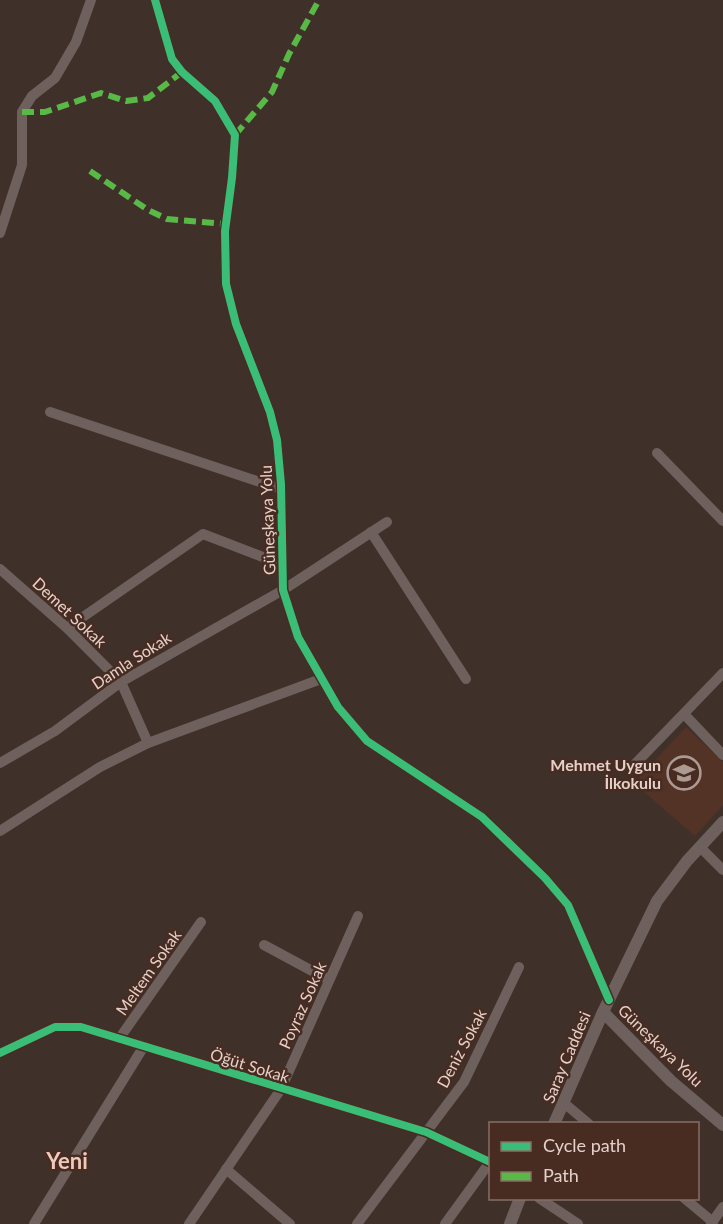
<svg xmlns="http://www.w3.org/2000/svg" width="723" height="1224" viewBox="0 0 723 1224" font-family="Lato,sans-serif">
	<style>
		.built { fill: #533326 }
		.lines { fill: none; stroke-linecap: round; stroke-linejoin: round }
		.minor { stroke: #6e615d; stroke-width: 10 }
		.tertiary { stroke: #6e615d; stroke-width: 12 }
		.quiet { stroke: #58b947; stroke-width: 6; stroke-dasharray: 12 6; stroke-linecap: butt }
		.cycleway-casing { stroke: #482c22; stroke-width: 11 }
		.cycleway { stroke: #3abd76; stroke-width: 8 }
		.labels { text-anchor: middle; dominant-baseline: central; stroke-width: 5; stroke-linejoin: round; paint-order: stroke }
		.street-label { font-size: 16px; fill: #e4d1ca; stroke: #482c22 }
		.poi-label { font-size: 16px; font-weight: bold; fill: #e4d1ca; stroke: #482c22; text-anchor: end }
		.district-label { font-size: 22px; font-weight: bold; fill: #eec9bc; stroke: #482c22 }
	</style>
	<rect width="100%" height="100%" fill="#40302a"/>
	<path class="built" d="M686,727L723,762V805L695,836L634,783Z"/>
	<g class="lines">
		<g class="minor">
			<path d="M155,0L172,59L182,72L215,101L235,135L232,178L225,231L226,284L236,324L270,412L277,440L281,484L283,590L298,637L338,707L367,741L482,817L545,878L568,905L609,1000"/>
			<path d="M0,233L22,165V112L32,96L55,78L76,42L91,0"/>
			<path d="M50,412L281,489"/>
			<path d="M657,453L723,521"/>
			<path d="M371,532L466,679"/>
			<path d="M0,569L67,628L121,682L148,743"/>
			<path d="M67,628L203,534L281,564"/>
			<path d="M684,714L723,755"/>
			<path d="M0,763L55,731L121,682L283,590L387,522"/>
			<path d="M636,763L723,673"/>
			<path d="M0,831L100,767L148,743L321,679"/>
			<path d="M700,847L723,870"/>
			<path d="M264,945L329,980"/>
			<path d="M119,1039L201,922"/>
			<path d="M0,1053L55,1027H81L426,1132L490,1162"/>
			<path d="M564,1103L589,1124"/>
			<path d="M226,1169L290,1224"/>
			<path d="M539,1198L578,1224"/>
			<path d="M684,1198L713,1222"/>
			<path d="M34,1224L144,1046"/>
			<path d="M189,1224L281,1089L358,916"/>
			<path d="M357,1224L464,1082L519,967"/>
			<path d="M445,1224L490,1162"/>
			<path d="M711,1224L723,1207"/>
		</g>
		<g class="tertiary">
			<path d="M603,1012L671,1081L723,1125"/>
			<path d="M554,1124L603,1012L657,901L687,861L723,822"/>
			<path d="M510,1224L520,1198"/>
		</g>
		<g class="quiet">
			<path d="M22,112H45L101,93L126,101L148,98L182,72"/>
			<path d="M235,135L272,92L289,54L319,0"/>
			<path d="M90,171L148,210L167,219L225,224"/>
		</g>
		<defs>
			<g id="cycleway">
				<path d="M155,0L172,59L182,72L215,101L235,135L232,178L225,231L226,284L236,324L270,412L277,440L281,484L283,590L298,637L338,707L367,741L482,817L545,878L568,905L609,1000"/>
				<path d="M0,1053L55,1027H81L426,1132L490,1162"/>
			</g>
		</defs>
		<use href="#cycleway" class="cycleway-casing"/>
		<use href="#cycleway" class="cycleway"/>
	</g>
	<defs>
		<symbol id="school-ring" viewBox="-11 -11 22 22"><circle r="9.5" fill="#482c22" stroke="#ab9992" stroke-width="1.5"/><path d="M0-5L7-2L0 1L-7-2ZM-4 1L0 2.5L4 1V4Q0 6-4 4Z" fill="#ab9992"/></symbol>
	</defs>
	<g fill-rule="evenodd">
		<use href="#school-ring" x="665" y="754" width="38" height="38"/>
	</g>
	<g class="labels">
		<g class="street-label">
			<text transform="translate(267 520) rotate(-92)">Güneşkaya Yolu</text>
			<text transform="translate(70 612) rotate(43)">Demet Sokak</text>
			<text transform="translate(131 660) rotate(-33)">Damla Sokak</text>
			<text transform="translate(148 972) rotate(-55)">Meltem Sokak</text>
			<text transform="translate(302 1005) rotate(-66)">Poyraz Sokak</text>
			<text transform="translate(661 1045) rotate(44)">Güneşkaya Yolu</text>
			<text transform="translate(461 1048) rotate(-62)">Deniz Sokak</text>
			<text transform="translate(566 1057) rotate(-67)">Saray Caddesi</text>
			<text transform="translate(250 1065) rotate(17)">Öğüt Sokak</text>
		</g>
		<g class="poi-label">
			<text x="661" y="764">Mehmet Uygun<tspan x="661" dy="18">İlkokulu</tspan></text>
		</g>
		<g class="district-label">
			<text x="67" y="1160">Yeni</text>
		</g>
	</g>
	<rect x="489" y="1122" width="210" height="78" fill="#482c22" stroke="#866e65" stroke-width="1.5"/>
	<rect x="501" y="1142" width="30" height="9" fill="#3abd76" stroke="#866e65" stroke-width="1.5"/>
	<text x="543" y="1152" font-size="18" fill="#e4d1ca">Cycle path</text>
	<rect x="501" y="1172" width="30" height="9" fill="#58b947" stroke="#866e65" stroke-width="1.5"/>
	<text x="543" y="1182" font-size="18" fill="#e4d1ca">Path</text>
</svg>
